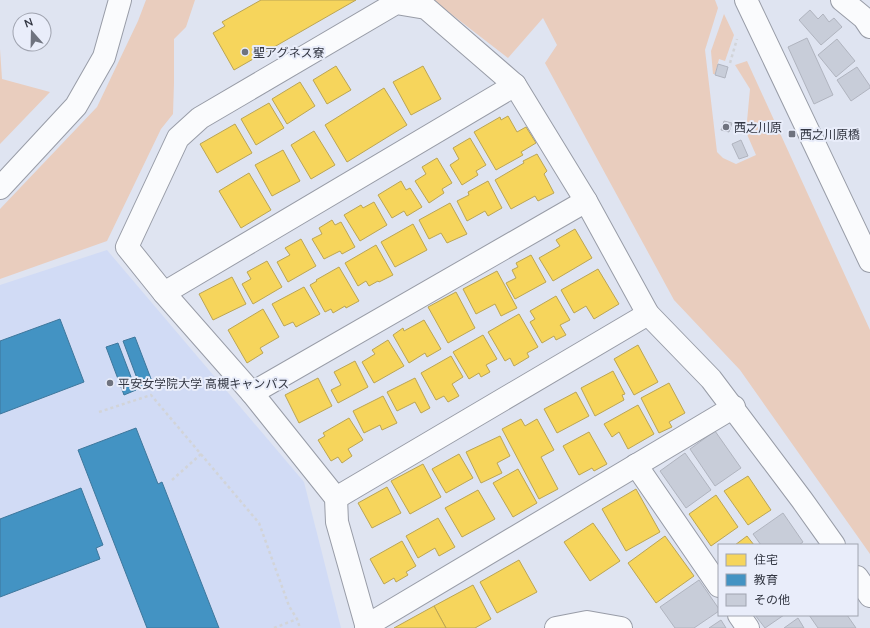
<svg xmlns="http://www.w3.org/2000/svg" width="870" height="628" viewBox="0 0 870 628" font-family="Mulish,'Noto Sans JP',sans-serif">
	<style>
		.built { fill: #d1dbf5 }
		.green { fill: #e9cdbe }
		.homes { fill: #f6d55c; stroke: #bba554 }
		.schools { fill: #4393c3; stroke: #3e779c }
		.building { fill: #c8cdd9; stroke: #b0b4bf }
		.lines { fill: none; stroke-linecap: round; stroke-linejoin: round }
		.minor-casing { stroke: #989ca7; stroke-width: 24 }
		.path { stroke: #d2d4d8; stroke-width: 2.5; stroke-dasharray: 3 3; stroke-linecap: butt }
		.minor { stroke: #fafbfd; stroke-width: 22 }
		.poi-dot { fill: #6f737f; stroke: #e9edfa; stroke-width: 1.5 }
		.labels { text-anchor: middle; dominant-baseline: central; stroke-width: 4; stroke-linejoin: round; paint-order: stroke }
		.poi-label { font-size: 12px; fill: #323642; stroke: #e9edfa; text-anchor: start }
	</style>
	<rect width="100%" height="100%" fill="#dfe4f1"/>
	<path class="built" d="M107,250L304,482L341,628H0V285Z"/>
	<g class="green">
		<path d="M146,0H195L186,27L174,39V83L173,114L161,129L107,241L0,279V209L97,107L138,21Z"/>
		<path d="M433,0H715L718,8L705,50L717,152L723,158L736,164L756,155L746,132L750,89L735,65L747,61L870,330V554L740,370L674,300L545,63L557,45L543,18L508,58Z"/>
		<path d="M724,14L734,35L725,61L719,59L715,74H713L711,51Z"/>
		<path d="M0,49L2,79L50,92L0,144Z"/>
	</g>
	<g class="homes">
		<path d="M261,0H356L234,70L213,33L225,26L222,22Z"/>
		<path d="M336,66L351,90L327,104L313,80Z"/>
		<path d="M423,66L441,99L411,115L393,82Z"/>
		<path d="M300,82L315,106L287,124L272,99Z"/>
		<path d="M384,88L407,125L347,162L325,125Z"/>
		<path d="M269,103L284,128L256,145L241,119Z"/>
		<path d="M508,116L517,132L526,127L536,143L521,152L523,155L496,170L474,132L500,117L501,120Z"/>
		<path d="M235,124L252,153L217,173L200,144Z"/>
		<path d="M314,131L335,165L311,179L291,145Z"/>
		<path d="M470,138L486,165L476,171L478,175L462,185L450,165L459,159L453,148Z"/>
		<path d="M283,150L300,181L272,196L255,165Z"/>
		<path d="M537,154L547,171L544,174L554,193L538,201L535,196L511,209L495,180L524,163L523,161Z"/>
		<path d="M437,158L452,183L442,189L444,193L429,203L415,181L426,174L422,167Z"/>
		<path d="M249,173L271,210L241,228L219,191Z"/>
		<path d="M401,181L406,190L410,188L422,207L407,216L404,211L392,218L378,195Z"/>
		<path d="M488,181L502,208L488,216L485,211L467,221L457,201L469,195L468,192Z"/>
		<path d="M374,202L387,225L360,241L344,215L361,205L363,208Z"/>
		<path d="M450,203L467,234L447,243L441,233L429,239L419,220Z"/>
		<path d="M332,220L335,225L341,222L355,247L342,254L340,251L324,259L312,239L322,234L319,228Z"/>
		<path d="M413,224L427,250L395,267L381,242Z"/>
		<path d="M575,229L592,258L553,281L539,258L560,246L556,240Z"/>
		<path d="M301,239L316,266L288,282L277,262L290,255L285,248Z"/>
		<path d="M376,245L393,275L379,282L378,281L369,286L366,281L358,286L345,263Z"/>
		<path d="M531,255L546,282L515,299L506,283L516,278L512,270L518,267L516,263Z"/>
		<path d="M267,261L282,287L253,304L242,284L251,279L247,272Z"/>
		<path d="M339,267L359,301L346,308L345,306L333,313L331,309L325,312L310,285L317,281L316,280Z"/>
		<path d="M598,269L619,304L594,319L586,306L574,313L561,290Z"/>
		<path d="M497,271L517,308L501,316L495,304L476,314L463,289Z"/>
		<path d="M232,277L246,304L213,320L199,294Z"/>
		<path d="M304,287L320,314L296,327L293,322L284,326L272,304Z"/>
		<path d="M456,292L475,328L448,343L428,307Z"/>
		<path d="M556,296L570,320L560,325L566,335L556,340L554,336L542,343L530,322L535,319L530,311Z"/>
		<path d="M263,309L279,337L260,348L263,353L247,363L228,330Z"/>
		<path d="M519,314L538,347L527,353L529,357L514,366L510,358L505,361L488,332Z"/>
		<path d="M424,320L441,349L427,357L425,353L409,363L393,335L403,328L404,331Z"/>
		<path d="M483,335L497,359L486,365L490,372L481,377L479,373L469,379L453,352Z"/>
		<path d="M388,340L404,366L374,383L362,362L375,354L372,350Z"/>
		<path d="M638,345L658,382L634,395L614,359Z"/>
		<path d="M451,356L463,377L452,384L459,396L448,402L444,396L436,400L421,373Z"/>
		<path d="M355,361L368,387L338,403L331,390L341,385L334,372Z"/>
		<path d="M613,371L625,394L622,395L624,400L595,416L581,388Z"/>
		<path d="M318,378L332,406L299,423L285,395Z"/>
		<path d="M415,378L430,408L421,413L415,402L397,411L387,392Z"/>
		<path d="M669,383L685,413L669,422L672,427L659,433L641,398Z"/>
		<path d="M576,392L589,416L557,433L544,409Z"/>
		<path d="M383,396L397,423L382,430L380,425L364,433L353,411Z"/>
		<path d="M638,405L654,434L628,449L619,432L612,437L604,424Z"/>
		<path d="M349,418L363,440L348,449L352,456L342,463L338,457L331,461L318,440L325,436L323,433Z"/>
		<path d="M521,419L525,426L537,419L554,450L541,457L558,489L539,499L502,429Z"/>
		<path d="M589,432L607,464L594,471L592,468L579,475L563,446Z"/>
		<path d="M500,436L510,456L497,463L502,473L481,483L466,452Z"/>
		<path d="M459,454L473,478L446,493L432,469Z"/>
		<path d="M423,464L441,497L410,514L391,481Z"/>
		<path d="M518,469L537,503L513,517L493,483Z"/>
		<path d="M748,476L771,510L748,525L724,491Z"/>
		<path d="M387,487L401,513L372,528L358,503Z"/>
		<path d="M636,489L660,532L626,551L602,509Z"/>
		<path d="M478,490L495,519L462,537L445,508Z"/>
		<path d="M716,495L738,527L711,546L689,514Z"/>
		<path d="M438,518L455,547L439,556L435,548L418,558L406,536Z"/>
		<path d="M593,523L620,561L590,581L564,542Z"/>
		<path d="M665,536L694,576L656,603L628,563Z"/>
		<path d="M747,536L754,545H735Z"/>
		<path d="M402,541L416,566L406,572L408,575L396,582L394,578L384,584L370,559Z"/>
		<path d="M519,560L537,592L497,613L480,582Z"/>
		<path d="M473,585L491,619L475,628H446L434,606Z"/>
		<path d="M434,606L446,628H394Z"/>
	</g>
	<g class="schools">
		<path d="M60,319L84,382L0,414V341Z"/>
		<path d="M135,337L153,384L141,389L123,341Z"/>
		<path d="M118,343L136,390L124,395L106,347Z"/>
		<path d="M136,428L158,484L162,482L219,628H147L78,450Z"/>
		<path d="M81,488L103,545L96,548L100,559L0,597V519Z"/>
	</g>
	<g class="building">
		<path d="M810,10L818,19L823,14L829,22L834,18L842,27L821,45L799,20Z"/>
		<path d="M807,38L833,95L814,104L788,47Z"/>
		<path d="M837,39L855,61L836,77L818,55Z"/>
		<path d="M718,64L728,67L725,78L715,75Z"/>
		<path d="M857,67L870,86V88L851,101L837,80Z"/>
		<path d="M724,121L732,123L729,132L721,130Z"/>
		<path d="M741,140L748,156L739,159L732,144Z"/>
		<path d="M715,431L741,468L715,486L690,449Z"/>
		<path d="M685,453L711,490L686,508L660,471Z"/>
		<path d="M783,513L803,542L799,545H761L753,534Z"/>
		<path d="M699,580L719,609V611L694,628H675L660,607Z"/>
		<path d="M755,615H784L765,628Z"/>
		<path d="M809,615H847L856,628H818Z"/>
		<path d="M798,618L804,628H784Z"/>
		<path d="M721,620L726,628H709Z"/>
	</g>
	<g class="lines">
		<defs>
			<g id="minor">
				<path d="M746,0L870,261"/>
				<path d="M842,0L864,18L870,27"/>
				<path d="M0,188L76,106L104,57L120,0"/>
				<path d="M164,293L515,85"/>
				<path d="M252,393L586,201"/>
				<path d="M636,465L719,586"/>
				<path d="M336,498L648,314"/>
				<path d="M857,577L870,596"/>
				<path d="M739,615L748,628"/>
				<path d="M366,626L734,407"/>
				<path d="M367,628L337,522L336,498L252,393L164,293L127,247L178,138L200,118L396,3L426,8L515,85L586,201L648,314L711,379L802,500L834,545"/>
				<path d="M556,628L587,622L621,628"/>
			</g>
		</defs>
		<use href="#minor" class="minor-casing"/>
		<g class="path">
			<path d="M730,63L737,39"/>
			<path d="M99,412L151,395L259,523L289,606L297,619L300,628"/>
			<path d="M172,480L201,454"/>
			<path d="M274,628L297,619"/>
		</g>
		<use href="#minor" class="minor"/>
	</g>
	<g class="poi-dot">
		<circle cx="245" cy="52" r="4"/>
		<circle cx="726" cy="127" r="4"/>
		<rect x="788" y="130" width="8" height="8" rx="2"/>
		<circle cx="110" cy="383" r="4"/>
	</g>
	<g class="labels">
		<g class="poi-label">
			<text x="253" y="52">聖アグネス寮</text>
			<text x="734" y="127">西之川原</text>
			<text x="800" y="134">西之川原橋</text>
			<text x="118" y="383">平安女学院大学 高槻キャンパス</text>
		</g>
	</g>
	<rect x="718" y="544" width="140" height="72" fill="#e9edfa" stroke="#a0a4b0"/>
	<rect x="726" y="554" width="20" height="12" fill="#f6d55c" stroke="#a0a4b0"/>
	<text x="754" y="564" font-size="12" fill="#323642">住宅</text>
	<rect x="726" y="574" width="20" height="12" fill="#4393c3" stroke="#a0a4b0"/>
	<text x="754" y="584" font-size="12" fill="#323642">教育</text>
	<rect x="726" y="594" width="20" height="12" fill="#c8cdd9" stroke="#a0a4b0"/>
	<text x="754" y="604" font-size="12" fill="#323642">その他</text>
	<g transform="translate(32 32) rotate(340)"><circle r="19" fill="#e9edfa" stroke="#a0a4b0"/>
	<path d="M0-3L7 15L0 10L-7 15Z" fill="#6f737f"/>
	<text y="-6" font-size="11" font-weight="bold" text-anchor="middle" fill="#323642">N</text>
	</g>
</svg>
